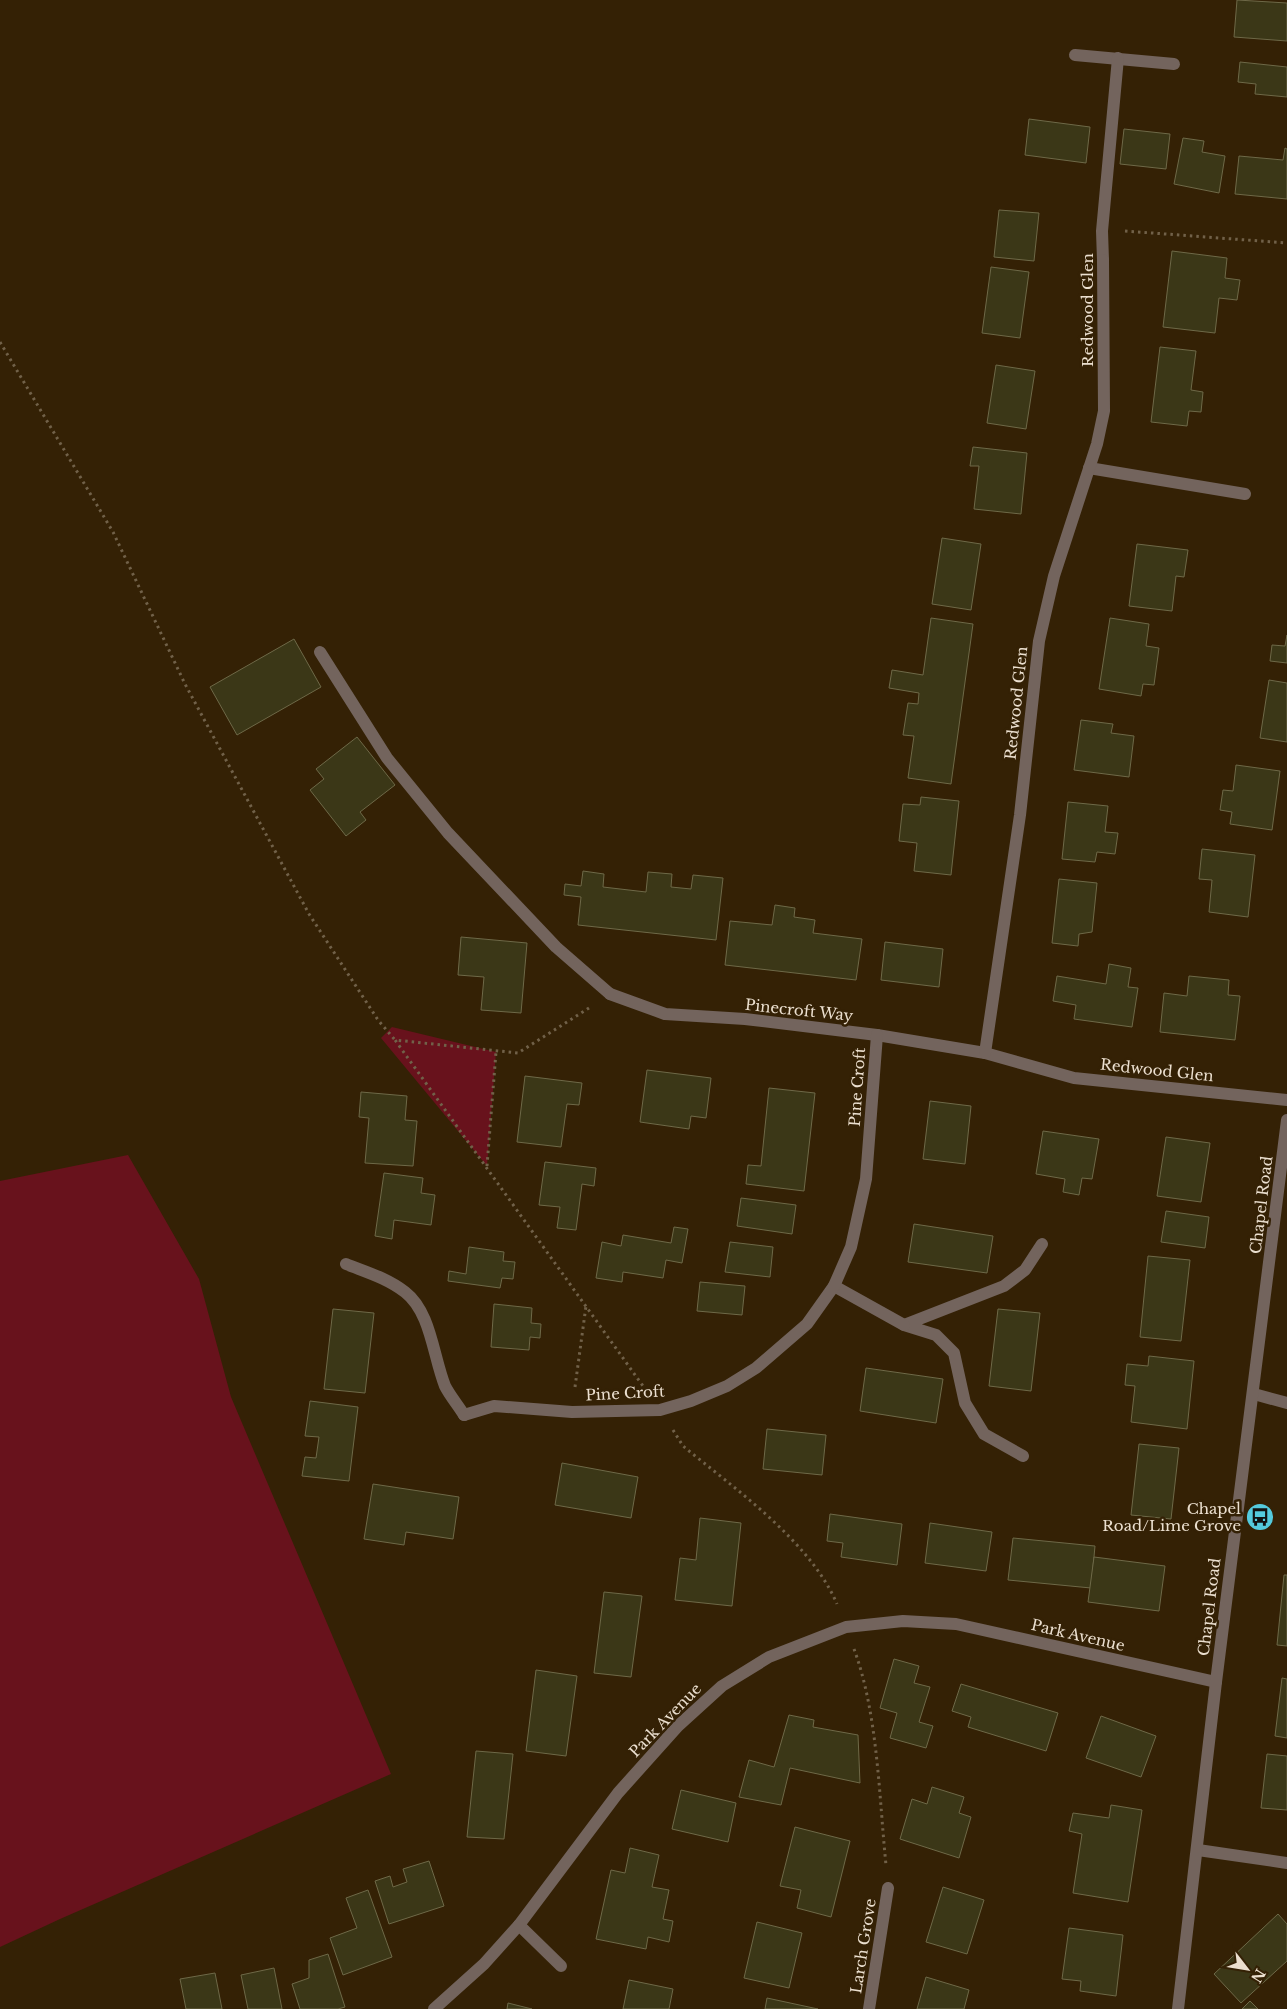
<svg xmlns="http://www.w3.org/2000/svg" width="1287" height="2009" viewBox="0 0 1287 2009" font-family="'Libre Baskerville',serif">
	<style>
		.green { fill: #68121c }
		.building { fill: #3b3717; stroke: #6e6948 }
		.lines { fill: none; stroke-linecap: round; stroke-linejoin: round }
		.path { stroke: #716149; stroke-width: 3; stroke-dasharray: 2.5 4; stroke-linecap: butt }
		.service { stroke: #73645d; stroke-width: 12 }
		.minor { stroke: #73645d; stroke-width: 12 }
		.labels { text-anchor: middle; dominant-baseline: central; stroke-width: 5; stroke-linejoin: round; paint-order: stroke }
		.street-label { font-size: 15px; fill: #ebdfcf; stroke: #342105 }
		.poi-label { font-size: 15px; fill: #ebdfcf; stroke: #342105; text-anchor: end }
	</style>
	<rect width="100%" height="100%" fill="#342105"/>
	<g class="green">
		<path d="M392,1027L496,1052L487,1166L381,1038Z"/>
		<path d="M128,1155L199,1279L231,1397L391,1774L60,1919L0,1947V1181Z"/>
	</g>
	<g class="building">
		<path d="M1237,0L1287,3V41L1234,37Z"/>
		<path d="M1240,62L1287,67V97L1255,94L1256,84L1238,82Z"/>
		<path d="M1029,119L1090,127L1086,163L1025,155Z"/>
		<path d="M1124,129L1170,134L1166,169L1120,164Z"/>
		<path d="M1183,138L1204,141L1202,152L1225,156L1219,193L1174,184Z"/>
		<path d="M1285,148L1287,149V199L1235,194L1239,156L1283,160Z"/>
		<path d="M999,210L1039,213L1034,261L994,257Z"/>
		<path d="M1172,251L1227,258L1225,278L1240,280L1237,300L1219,298L1215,333L1163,327Z"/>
		<path d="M991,267L1029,272L1020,338L982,333Z"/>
		<path d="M1160,347L1196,351L1191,390L1203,392L1201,412L1189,411L1187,426L1151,422Z"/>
		<path d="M996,365L1035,371L1026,429L987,423Z"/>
		<path d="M973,447L1027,453L1021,514L974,509L979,466H970Z"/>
		<path d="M942,538L981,544L971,610L932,604Z"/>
		<path d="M1137,544L1188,550L1184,577L1176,576L1172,611L1129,606Z"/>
		<path d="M931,618L973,624L951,784L908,778L914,736L903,735L908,703L918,704L919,693L889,688L892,670L923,675Z"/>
		<path d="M1110,618L1149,624L1146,646L1159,648L1154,685L1143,684L1141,696L1099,689Z"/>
		<path d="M1287,635V663L1270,661L1272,645L1285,646Z"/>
		<path d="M294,639L321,687L237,735L210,687Z"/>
		<path d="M1269,680L1287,683V742L1260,738Z"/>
		<path d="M1081,720L1113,724L1111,733L1134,736L1129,777L1074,770Z"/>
		<path d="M357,737L395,785L360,812L366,820L346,836L310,790L324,779L316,769Z"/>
		<path d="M1236,765L1280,771L1272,830L1230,824L1232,812L1220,810L1223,790L1233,791Z"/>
		<path d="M921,797L959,801L951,875L914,871L917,843L899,841L903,804L920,805Z"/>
		<path d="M1068,802L1108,806L1105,832L1118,833L1115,854L1097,852L1095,862L1062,859Z"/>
		<path d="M1202,849L1255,855L1248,917L1209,912L1212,880L1199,879Z"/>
		<path d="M583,871L604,874L603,887L646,892L648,872L672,874L671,887L691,889L693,875L723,878L716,940L578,925L581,897L564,895L565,884L581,886Z"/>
		<path d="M1059,879L1097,883L1092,932L1079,934L1078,946L1052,943Z"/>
		<path d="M775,905L795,908L794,917L815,920L813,933L862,939L856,980L725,965L730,921L772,925Z"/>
		<path d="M461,937L527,943L521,1013L481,1010L484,977L458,975Z"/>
		<path d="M885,942L943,949L939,987L881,980Z"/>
		<path d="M1109,964L1131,968L1128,987L1138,988L1132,1027L1074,1019L1076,1005L1053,1001L1057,976L1106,984Z"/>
		<path d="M1189,976L1229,980L1228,995L1240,996L1235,1040L1160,1032L1164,993L1187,996Z"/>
		<path d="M647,1070L711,1078L706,1118L691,1116L689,1129L640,1122Z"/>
		<path d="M525,1076L582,1083L579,1105L567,1104L561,1147L517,1142Z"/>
		<path d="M769,1088L815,1093L804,1191L746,1184L748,1165L761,1166Z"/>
		<path d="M361,1092L407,1096L405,1120L417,1121L413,1166L365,1163L369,1118L359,1117Z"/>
		<path d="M930,1101L971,1106L965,1164L923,1159Z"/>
		<path d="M1043,1131L1099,1139L1092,1179L1082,1178L1079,1195L1063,1192L1065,1179L1036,1174Z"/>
		<path d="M1166,1137L1210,1143L1201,1202L1157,1196Z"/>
		<path d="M545,1162L596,1168L594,1186L582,1184L576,1230L557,1228L560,1207L539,1205Z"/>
		<path d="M384,1173L423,1178L421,1193L435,1195L431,1225L394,1220L392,1239L375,1236Z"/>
		<path d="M741,1198L796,1205L792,1234L737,1226Z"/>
		<path d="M1166,1211L1209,1217L1205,1248L1161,1242Z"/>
		<path d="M914,1224L993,1236L987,1273L908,1262Z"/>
		<path d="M674,1227L688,1229L682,1263L666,1260L663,1278L623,1272L622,1282L596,1278L602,1242L621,1246L623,1235L671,1243Z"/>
		<path d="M730,1242L773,1247L770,1277L725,1272Z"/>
		<path d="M469,1247L504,1252L503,1261L515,1262L513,1279L502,1278L500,1288L448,1281L449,1271L466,1274Z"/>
		<path d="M1148,1256L1190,1260L1181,1341L1140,1337Z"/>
		<path d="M700,1282L745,1286L742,1315L697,1311Z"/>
		<path d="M494,1304L532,1308L531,1323L541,1324L540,1338L530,1337L529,1350L491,1347Z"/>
		<path d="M333,1309L374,1313L365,1393L324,1389Z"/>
		<path d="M998,1309L1040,1313L1031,1391L989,1386Z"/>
		<path d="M1149,1356L1194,1361L1187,1429L1131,1422L1135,1386L1125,1385L1127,1364L1148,1366Z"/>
		<path d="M866,1368L943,1379L936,1423L860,1411Z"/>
		<path d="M310,1401L358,1407L349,1481L302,1476L305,1457L316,1458L319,1437L305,1436Z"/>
		<path d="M767,1429L826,1435L822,1475L763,1469Z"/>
		<path d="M1139,1444L1179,1448L1171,1519L1131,1515Z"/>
		<path d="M562,1463L638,1477L631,1518L555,1505Z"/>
		<path d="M373,1484L459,1497L453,1539L406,1532L404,1545L364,1539Z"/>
		<path d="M830,1514L902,1524L897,1565L841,1557L843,1543L827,1541Z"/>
		<path d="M700,1518L741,1523L732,1606L675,1600L680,1558L696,1560Z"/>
		<path d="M930,1523L992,1532L986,1571L925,1563Z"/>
		<path d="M1013,1538L1095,1546L1091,1588L1008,1580Z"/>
		<path d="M1094,1557L1165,1566L1159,1611L1088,1602Z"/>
		<path d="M1284,1575H1287V1646L1277,1645Z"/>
		<path d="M604,1592L642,1596L631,1677L594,1673Z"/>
		<path d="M894,1659L919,1666L914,1683L930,1687L919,1722L933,1726L926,1748L890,1738L897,1713L880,1708Z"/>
		<path d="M536,1670L577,1676L566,1756L526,1751Z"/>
		<path d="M1282,1678L1287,1679V1738L1275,1736Z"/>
		<path d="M961,1684L1058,1713L1046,1751L968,1727L971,1717L952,1711Z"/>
		<path d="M789,1715L814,1720L813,1727L858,1735L860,1783L790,1768L781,1805L739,1797L749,1760L774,1767Z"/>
		<path d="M1101,1716L1156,1736L1141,1777L1086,1758Z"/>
		<path d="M476,1751L513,1754L504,1839L467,1837Z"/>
		<path d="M1267,1754L1287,1756V1810L1261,1808Z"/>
		<path d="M932,1787L964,1797L959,1813L971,1817L959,1858L900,1839L912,1799L927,1804Z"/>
		<path d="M681,1790L736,1803L728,1842L672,1829Z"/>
		<path d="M1111,1805L1142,1810L1128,1902L1073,1893L1082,1834L1069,1831L1073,1813L1109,1818Z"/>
		<path d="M795,1827L850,1841L831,1917L797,1908L801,1890L780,1886Z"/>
		<path d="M630,1848L659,1855L652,1887L669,1890L663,1919L673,1921L669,1942L648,1937L646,1949L596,1939L611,1870L625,1873Z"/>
		<path d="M429,1861L444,1906L389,1924L375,1881L390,1876L393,1887L407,1882L403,1869Z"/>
		<path d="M943,1887L984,1900L967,1954L926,1942Z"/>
		<path d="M368,1890L392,1957L343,1975L330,1938L357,1928L346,1898Z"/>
		<path d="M1278,1914L1287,1924V1961L1241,2003L1214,1974Z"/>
		<path d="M757,1922L802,1933L789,1988L744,1978Z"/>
		<path d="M1069,1928L1123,1935L1116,1996L1080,1991L1081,1981L1062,1979Z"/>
		<path d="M328,1954L345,2007L338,2009H300L292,1984L309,1978V1960Z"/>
		<path d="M274,1968L282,2009H248L241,1975Z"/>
		<path d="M215,1973L222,2009H186L180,1979Z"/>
		<path d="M926,1977L969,1990L964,2009H917Z"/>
		<path d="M629,1980L673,1989L669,2009H623Z"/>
		<path d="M767,1998L818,2009H765Z"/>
		<path d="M1250,2001L1258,2009H1242Z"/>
		<path d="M508,2003L532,2009H507Z"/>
	</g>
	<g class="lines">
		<g class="path">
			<path d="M1125,231L1287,243"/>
			<path d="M0,342L113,532L185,684L309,914L378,1020L395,1040"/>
			<path d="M589,1008L518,1053L395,1040L643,1386"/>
			<path d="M487,1166L496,1052"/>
			<path d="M575,1387L586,1306"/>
			<path d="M673,1430L683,1446C735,1489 810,1541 837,1604"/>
			<path d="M854,1649C878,1714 879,1797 886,1865"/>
		</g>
		<g class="service">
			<path d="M1075,55L1174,64"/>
			<path d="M1103,260L1102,231L1118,58"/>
			<path d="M1089,468L1245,494"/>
			<path d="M320,652L387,758L448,833L556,947L610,994"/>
			<path d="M346,1264C366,1272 387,1278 405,1292C431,1312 433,1356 445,1386C450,1396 458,1405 464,1415"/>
			<path d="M1023,1456L984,1434L965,1403L954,1353L936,1335L904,1325L1004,1286L1025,1270L1042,1244"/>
		</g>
		<g class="minor">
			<path d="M610,994L665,1014L745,1019L877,1035L985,1053L1074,1078L1287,1100"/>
			<path d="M985,1053L1020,815L1039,641L1054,576L1097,444L1104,411L1103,260"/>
			<path d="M834,1286L904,1325"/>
			<path d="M1254,1394L1287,1403"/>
			<path d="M464,1415L494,1406L572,1412L660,1410L691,1401L727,1386L756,1368L807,1324L834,1286L851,1247L866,1179L877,1035"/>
			<path d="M1198,1850L1287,1863"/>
			<path d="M519,1925L561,1966"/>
			<path d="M434,2009L484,1964L519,1925L618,1793L678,1726L722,1686L769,1657L846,1627L903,1621L956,1624L1216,1682"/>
			<path d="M869,2009L888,1888"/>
			<path d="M1178,2009L1216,1682L1287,1120"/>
		</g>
	</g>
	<defs>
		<symbol id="bus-disc" viewBox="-11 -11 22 22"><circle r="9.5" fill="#54cadd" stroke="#342105"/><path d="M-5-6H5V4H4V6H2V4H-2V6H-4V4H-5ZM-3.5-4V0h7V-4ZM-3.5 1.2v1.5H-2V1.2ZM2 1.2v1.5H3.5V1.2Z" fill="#111"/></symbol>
	</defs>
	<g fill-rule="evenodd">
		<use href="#bus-disc" x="1244" y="1501" width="32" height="32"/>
	</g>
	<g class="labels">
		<g class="street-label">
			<text transform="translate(1087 310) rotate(-90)">Redwood Glen</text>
			<text transform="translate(1016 703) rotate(-84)">Redwood Glen</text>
			<text transform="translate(799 1010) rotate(6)">Pinecroft Way</text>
			<text transform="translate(1157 1070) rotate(6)">Redwood Glen</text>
			<text transform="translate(857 1087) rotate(-86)">Pine Croft</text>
			<text transform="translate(1261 1205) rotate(-83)">Chapel Road</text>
			<text transform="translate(625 1393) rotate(-3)">Pine Croft</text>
			<text transform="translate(1209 1607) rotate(-83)">Chapel Road</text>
			<text transform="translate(1078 1635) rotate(13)">Park Avenue</text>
			<text transform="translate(665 1720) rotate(-46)">Park Avenue</text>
			<text transform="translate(863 1946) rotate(-81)">Larch Grove</text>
		</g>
		<g class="poi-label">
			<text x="1241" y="1508">Chapel<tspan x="1241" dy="17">Road/Lime Grove</tspan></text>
		</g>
	</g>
	<g transform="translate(1247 1969) rotate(121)" stroke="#342105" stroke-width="4" paint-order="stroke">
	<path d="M0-4L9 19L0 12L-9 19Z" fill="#ebdfcf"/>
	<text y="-8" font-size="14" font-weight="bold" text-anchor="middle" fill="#ebdfcf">N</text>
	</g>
</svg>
